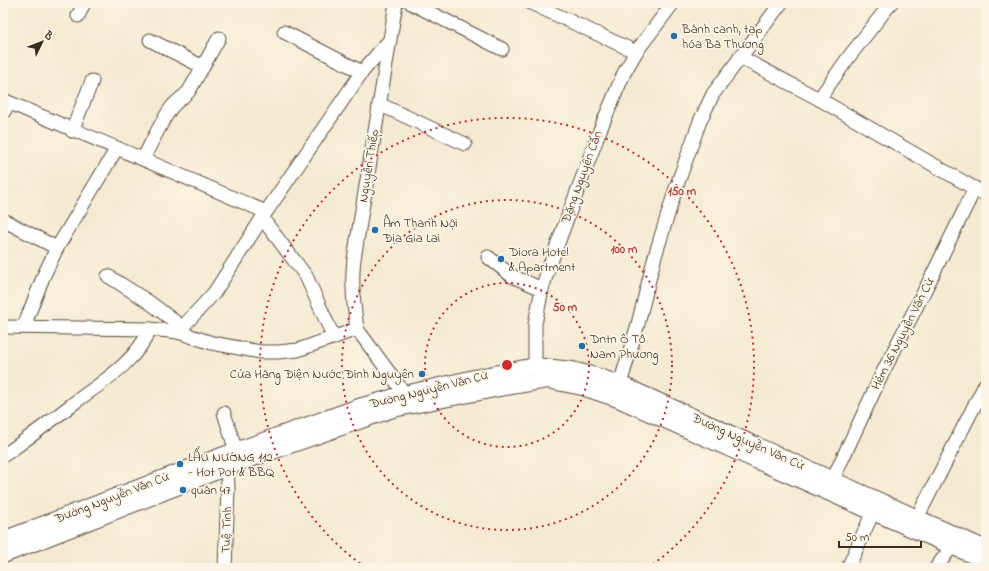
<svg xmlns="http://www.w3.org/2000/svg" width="989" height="571" viewBox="0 0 989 571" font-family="'Indie Flower',sans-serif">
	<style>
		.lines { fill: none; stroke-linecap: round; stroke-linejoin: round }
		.minor-casing { stroke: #574739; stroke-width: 15 }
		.major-casing { stroke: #574739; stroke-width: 18 }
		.minor { stroke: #fff; stroke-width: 13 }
		.major { stroke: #fff; stroke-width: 16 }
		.ring { fill: none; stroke: #d62828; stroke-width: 2; stroke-dasharray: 2 4 }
		.poi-dot { fill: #1f6fb2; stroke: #fcf5e5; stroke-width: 1.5 }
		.labels { text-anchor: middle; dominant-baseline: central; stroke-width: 3.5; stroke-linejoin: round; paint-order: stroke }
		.poi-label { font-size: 13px; fill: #3b2a1e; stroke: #fcf5e5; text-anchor: start }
		.street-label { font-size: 13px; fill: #3b2a1e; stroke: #fcf5e5 }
		.centre { fill: #d62828; stroke: #fcf5e5; stroke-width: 2 }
		.ring-label { font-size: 12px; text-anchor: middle; font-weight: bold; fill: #d62828; stroke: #fcf5e5; stroke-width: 3.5; stroke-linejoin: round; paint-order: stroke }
	</style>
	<rect width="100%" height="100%" fill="#fcf5e5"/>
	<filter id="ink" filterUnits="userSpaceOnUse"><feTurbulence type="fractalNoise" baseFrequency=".025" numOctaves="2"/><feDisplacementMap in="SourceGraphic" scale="8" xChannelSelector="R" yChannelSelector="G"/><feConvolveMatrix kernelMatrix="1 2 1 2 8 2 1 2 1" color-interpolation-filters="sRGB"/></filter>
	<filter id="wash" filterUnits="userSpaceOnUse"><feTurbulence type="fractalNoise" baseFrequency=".012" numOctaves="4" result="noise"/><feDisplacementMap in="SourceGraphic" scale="16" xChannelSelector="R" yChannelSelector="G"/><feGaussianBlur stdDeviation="0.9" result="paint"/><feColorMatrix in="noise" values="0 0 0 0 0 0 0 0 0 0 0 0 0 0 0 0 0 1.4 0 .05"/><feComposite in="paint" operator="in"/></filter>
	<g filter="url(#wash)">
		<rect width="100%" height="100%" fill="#f4ead1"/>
	</g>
	<g filter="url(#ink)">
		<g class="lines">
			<defs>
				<g id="minor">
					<path d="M411,3L502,49"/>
					<path d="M531,3L636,52"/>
					<path d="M891,3L848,58L819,99L986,195"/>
					<path d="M78,16L84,3"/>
					<path d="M284,32L362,72"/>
					<path d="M150,40L203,67"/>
					<path d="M740,57L819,99"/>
					<path d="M3,100C91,137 178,174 266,212"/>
					<path d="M379,104L465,144"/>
					<path d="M3,113L9,103"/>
					<path d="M72,131L92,81"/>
					<path d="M143,159C152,142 160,124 171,108C176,101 184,97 189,91L219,38"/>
					<path d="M262,218L306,276L334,338"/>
					<path d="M3,220L57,248"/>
					<path d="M488,257L512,276L542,289"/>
					<path d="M108,276L149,302L182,327"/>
					<path d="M24,326L44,275L57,248L117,148"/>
					<path d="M3,327L150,329L178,332L212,343L261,352H278L298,350L357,329"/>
					<path d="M357,329C354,306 351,283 354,259L396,3"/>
					<path d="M357,329L405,394"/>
					<path d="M178,332L214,293L266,212L362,72L388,42"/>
					<path d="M535,366V324L542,289L548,270L600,130L624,73L636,52L673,3"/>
					<path d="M620,384L638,324L655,256L677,185L700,121L713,94L781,3"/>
					<path d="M224,413L236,451"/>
					<path d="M3,456C27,439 51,421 74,403C102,382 136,362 150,329"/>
					<path d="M832,481L883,372L932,276L975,188"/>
					<path d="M917,518L986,383"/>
					<path d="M225,568L228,489L227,467"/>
					<path d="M848,568L873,512"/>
					<path d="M936,568L952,546"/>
				</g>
				<g id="major">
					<path d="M3,540L224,455L359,407L405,394L483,376L535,366L572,370L596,376L620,384L986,549"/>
					<path d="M3,555L227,467L393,409L505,387L547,380L582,387L618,399L873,512L986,561"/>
				</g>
			</defs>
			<use href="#minor" class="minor-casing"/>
			<use href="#major" class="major-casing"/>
			<use href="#minor" class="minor"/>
			<use href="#major" class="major"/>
		</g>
	</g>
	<g class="ring">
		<circle cx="507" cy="365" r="82"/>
		<circle cx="507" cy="365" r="165"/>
		<path d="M365 567A247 247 0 1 1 649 567"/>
	</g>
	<g class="poi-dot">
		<circle cx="674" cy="36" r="4"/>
		<circle cx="375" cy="230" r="4"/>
		<circle cx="501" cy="259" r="4"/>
		<circle cx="582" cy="346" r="4"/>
		<circle cx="422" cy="374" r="4"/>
		<circle cx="180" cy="464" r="4"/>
		<circle cx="183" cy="490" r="4"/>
	</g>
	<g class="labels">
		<g class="poi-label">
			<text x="682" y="29">Bánh canh, tạp<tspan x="682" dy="15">hóa Bà Thương</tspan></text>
			<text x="383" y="223">Âm Thanh Nội<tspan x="383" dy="15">Địa Gia Lai</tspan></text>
			<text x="509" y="252">Diora Hotel<tspan x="509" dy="15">&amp; Apartment</tspan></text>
			<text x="590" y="339">Dntn Ô Tô<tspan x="590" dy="15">Nam Phương</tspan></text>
			<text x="414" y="374" text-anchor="end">Cửa Hàng Điện Nước Đình Nguyên</text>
			<text x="188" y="457">LẨU NƯỚNG 112<tspan x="188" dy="15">- Hot Pot &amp; BBQ</tspan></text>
			<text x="191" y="490">quán 47</text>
		</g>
		<g class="street-label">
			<text transform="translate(369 166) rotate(-81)">Nguyễn Thiếp</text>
			<text transform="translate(582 177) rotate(-70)">Đặng Nguyên Cẩn</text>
			<text transform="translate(903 334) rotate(-63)">Hẻm 36 Nguyễn Văn Cừ</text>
			<text transform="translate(429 390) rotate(-14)">Đường Nguyễn Văn Cừ</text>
			<text transform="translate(748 442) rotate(24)">Đường Nguyễn Văn Cừ</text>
			<text transform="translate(112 498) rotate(-21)">Đường Nguyễn Văn Cừ</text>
			<text transform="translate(227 530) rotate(-88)">Tuệ Tĩnh</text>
		</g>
	</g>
	<circle cx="507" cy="365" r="6" class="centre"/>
	<g class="ring-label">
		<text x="682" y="195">150 m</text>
		<text x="624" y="253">100 m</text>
		<text x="565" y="311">50 m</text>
	</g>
	<rect width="989" height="571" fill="none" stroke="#fcf5e5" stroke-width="16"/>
	<g transform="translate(42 42) rotate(47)" stroke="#fcf5e5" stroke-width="3" paint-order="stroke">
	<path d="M0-3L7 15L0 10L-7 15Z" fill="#3b2a1e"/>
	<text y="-6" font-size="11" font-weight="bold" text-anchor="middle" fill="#3b2a1e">B</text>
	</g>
	<path d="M839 541v6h82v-6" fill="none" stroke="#3b2a1e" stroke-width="2"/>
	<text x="845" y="541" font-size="12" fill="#3b2a1e" stroke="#fcf5e5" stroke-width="3" paint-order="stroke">50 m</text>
</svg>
